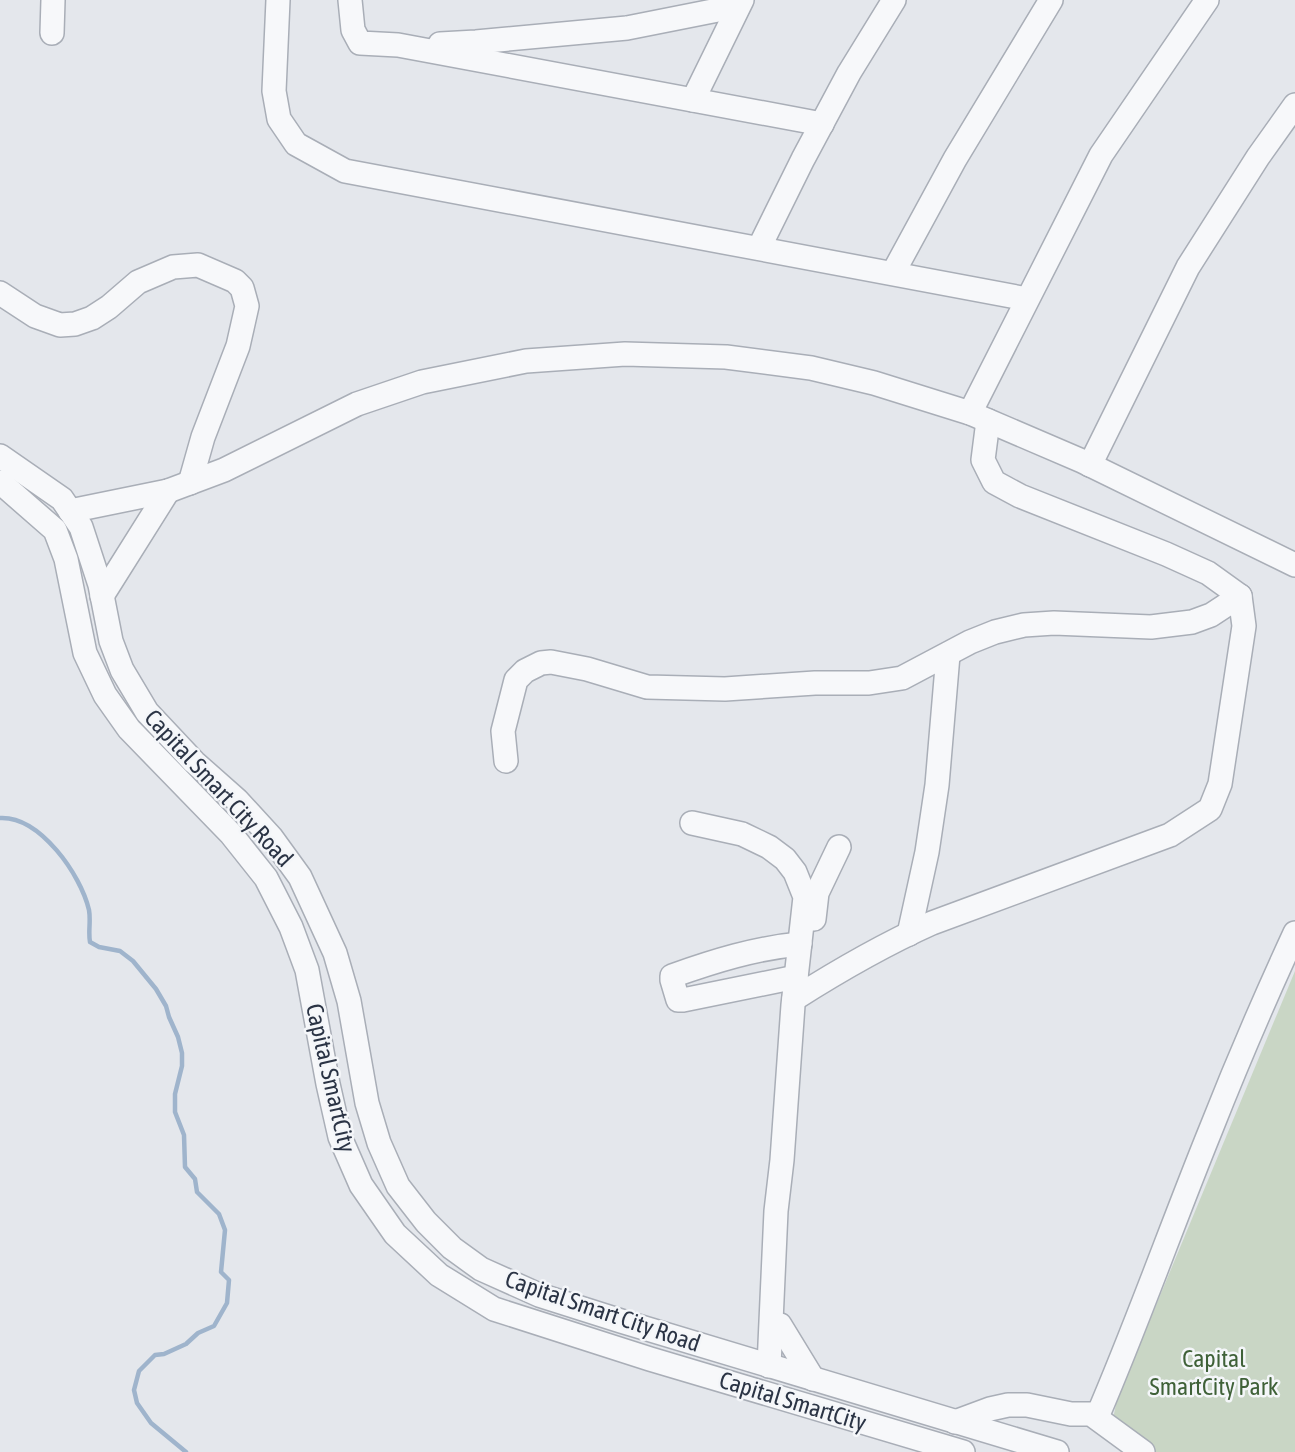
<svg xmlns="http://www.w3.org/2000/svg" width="1295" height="1452" viewBox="0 0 1295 1452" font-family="'Asap Condensed',sans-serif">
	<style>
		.green { fill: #c9d6c5 }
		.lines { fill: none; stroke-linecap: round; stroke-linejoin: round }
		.stream { stroke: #9fb4cc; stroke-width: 4.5 }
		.minor-casing { stroke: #a9aeb7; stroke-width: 26 }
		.minor { stroke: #f7f8fa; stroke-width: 23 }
		.labels { text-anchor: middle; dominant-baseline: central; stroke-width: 5; stroke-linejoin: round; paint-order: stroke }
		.street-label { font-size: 24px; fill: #2b3445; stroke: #f4f6f9 }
		.park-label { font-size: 24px; fill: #3f6138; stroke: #f4f6f9 }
	</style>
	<rect width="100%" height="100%" fill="#e4e7ec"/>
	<path class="green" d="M1295,971V1452H1149L1113,1419L1117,1399Z"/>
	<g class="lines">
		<path class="stream" d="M0,818C40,816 81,875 89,910C91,921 88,932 90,942L99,947L120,951L133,961L156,989L166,1006L169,1017L178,1037L182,1053V1066L175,1094V1112L184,1135L185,1167L195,1179L197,1192L219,1214L225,1230L221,1272L229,1280L227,1303L214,1326L198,1333L186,1344L164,1354L155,1355L139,1371L134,1390L137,1403L151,1423L186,1452"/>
		<defs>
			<g id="minor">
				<path d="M278,0L274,91L279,119L296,144L345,171L1027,299"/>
				<path d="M350,0L353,30L360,43L398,45L822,124"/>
				<path d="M52,33L53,0"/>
				<path d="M440,44L476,42L627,28L738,6"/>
				<path d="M693,100L742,0"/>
				<path d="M759,248L803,159L849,73L894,0"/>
				<path d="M893,273L955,159L1051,0"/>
				<path d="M0,293L35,316L60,325L75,324L92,318L109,307L138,282L173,267L198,265L235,281L242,288L247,306L238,346L203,437L190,483"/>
				<path d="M970,413L1101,155L1207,0"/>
				<path d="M0,456L62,499L81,527L100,585L111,641L122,670L147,712L194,762L237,800L271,837L300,877L335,953L349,1001L367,1103L379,1143L398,1186L426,1222L452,1248L481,1269L539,1295L621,1321L1057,1452"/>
				<path d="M1090,465L1188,267L1258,157L1295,105"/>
				<path d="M0,482L55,530L66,559L85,653L105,695L129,729L231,834L266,878L291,927L307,970L328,1084L340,1137L361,1185L395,1234L439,1275L494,1309L650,1359L963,1452"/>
				<path d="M70,511L168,491L224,470L357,404L422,382L526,361L625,354L726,357L811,368L874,383L970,413L1082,461L1295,565"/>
				<path d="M102,596L168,491"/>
				<path d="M506,761L503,731L516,680L525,671L541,663L551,662L587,669L647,687L725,689L815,683H869L902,678L970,642L995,632L1024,625L1054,623L1151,627L1192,622L1211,615L1240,596"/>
				<path d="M692,823L742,834L769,847L785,859L795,872L805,897L793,1005L782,1160L776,1211L769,1366"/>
				<path d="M814,919L817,893L839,847"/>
				<path d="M909,934L927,852L937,785L948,655"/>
				<path d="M796,977L683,1000H678L672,980V976C714,961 756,948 800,944"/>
				<path d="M794,999C838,971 883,945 932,923L1170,835L1210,809L1220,784L1244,626L1240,596L1208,573L1166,554L1020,496L994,482L983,460L988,421"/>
				<path d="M780,1325L813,1379"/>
				<path d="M1097,1417C1138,1322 1172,1225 1211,1129C1237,1063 1265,998 1295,933"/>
				<path d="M955,1422L990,1409L1008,1405H1027L1071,1414H1091L1143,1452"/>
			</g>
		</defs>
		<use href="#minor" class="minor-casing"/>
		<use href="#minor" class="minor"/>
	</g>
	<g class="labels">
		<g class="street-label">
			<text transform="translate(219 788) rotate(47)">Capital Smart City Road</text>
			<text transform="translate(331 1078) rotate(77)">Capital SmartCity</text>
			<text transform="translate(603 1311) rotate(19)">Capital Smart City Road</text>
			<text transform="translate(793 1401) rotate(17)">Capital SmartCity</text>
		</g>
		<g class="park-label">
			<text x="1214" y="1358">Capital<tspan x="1214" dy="28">SmartCity Park</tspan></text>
		</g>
	</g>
</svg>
